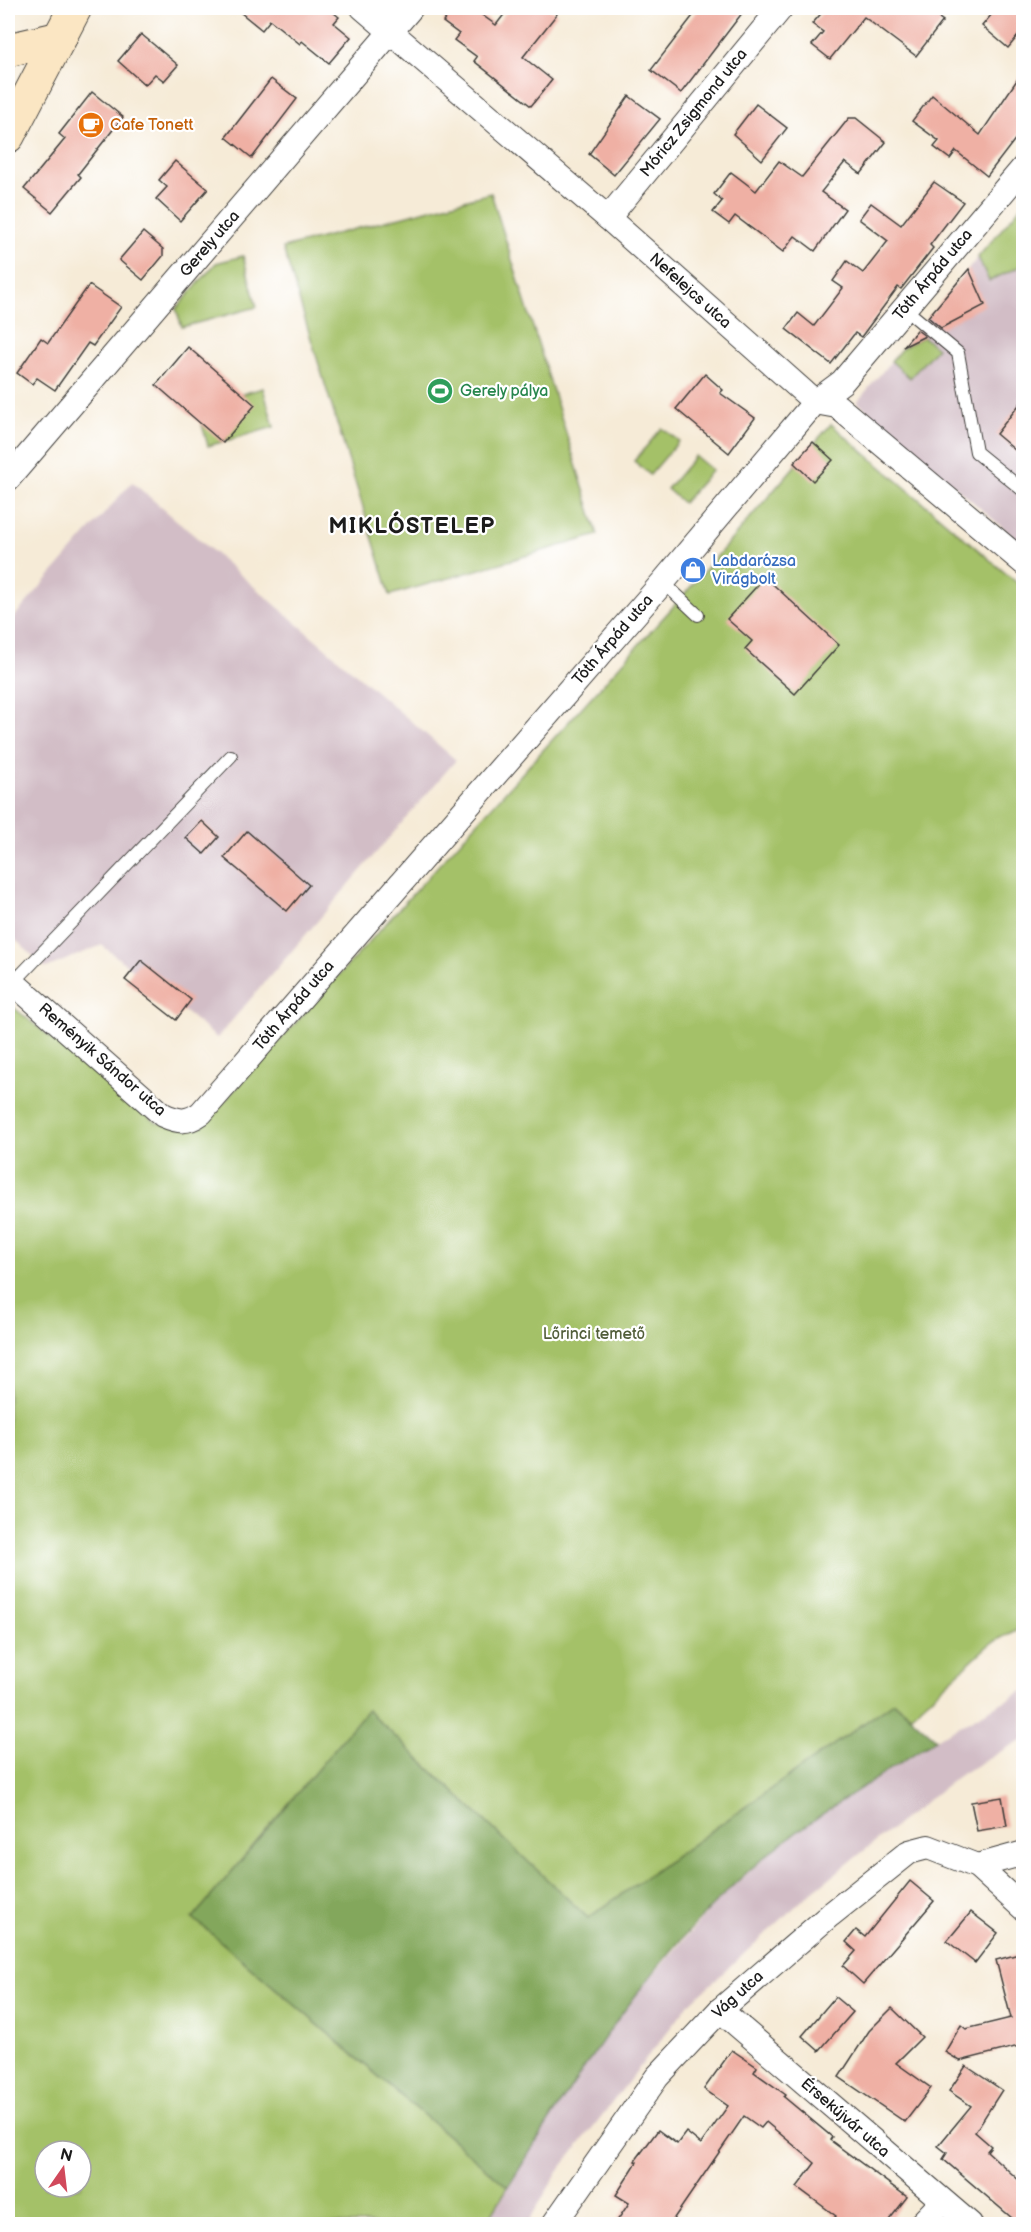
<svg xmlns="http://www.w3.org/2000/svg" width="1031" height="2232" viewBox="0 0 1031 2232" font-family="'Balsamiq Sans',sans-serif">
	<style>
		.industrial { fill: #d2bdc6 }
		.green { fill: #a4c168; stroke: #606e42; stroke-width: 1.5; fill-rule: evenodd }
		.forest { fill: #83a75c; stroke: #50623c; stroke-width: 1.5 }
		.building { fill: #efb0a4 }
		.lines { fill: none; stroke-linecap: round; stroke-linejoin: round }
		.lane-casing { stroke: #3d3b38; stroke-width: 14 }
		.street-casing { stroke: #3d3b38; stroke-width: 26 }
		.secondary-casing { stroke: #3d3b38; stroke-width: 35 }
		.lane { stroke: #fff; stroke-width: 12 }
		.street { stroke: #fff; stroke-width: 24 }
		.secondary { stroke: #fbe6c3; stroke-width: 33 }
		.labels { text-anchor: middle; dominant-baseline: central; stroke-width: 4.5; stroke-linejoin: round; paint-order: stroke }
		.street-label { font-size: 16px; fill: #1c1c1c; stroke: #fff }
		.food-label { font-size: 16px; fill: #c56008; stroke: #fff; text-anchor: start }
		.leisure-label { font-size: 16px; fill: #27864d; stroke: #fff; text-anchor: start }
		.shop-label { font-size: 16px; fill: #366cbe; stroke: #fff; text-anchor: start }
		.park-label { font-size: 16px; fill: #525e3a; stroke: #fff }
		.district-label { font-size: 22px; font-weight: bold; letter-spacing: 1.5px; fill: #1c1c1c; stroke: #fff }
	</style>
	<rect width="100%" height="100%" fill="#fff"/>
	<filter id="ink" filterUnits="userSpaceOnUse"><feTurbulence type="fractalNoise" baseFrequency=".0167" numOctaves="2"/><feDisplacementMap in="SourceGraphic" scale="12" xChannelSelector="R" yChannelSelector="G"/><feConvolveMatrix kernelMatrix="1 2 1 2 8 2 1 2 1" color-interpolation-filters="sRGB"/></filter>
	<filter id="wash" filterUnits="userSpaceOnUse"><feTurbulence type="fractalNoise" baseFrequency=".008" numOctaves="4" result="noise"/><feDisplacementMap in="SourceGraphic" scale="24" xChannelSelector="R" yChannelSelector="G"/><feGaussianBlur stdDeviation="1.35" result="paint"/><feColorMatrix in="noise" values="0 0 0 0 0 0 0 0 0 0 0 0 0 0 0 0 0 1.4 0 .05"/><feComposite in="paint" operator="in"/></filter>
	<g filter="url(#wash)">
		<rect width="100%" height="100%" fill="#f6ebd7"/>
		<g class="industrial">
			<path d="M1023,204V545L857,402Z"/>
			<path d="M132,482L456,760L217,1038L102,945L46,968L8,933V624Z"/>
			<path d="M1023,1691V1739L958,1776L807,1896L688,2005L558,2172L527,2224H486L568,2090L609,2033L640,1990L720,1898L768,1855L814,1820L936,1739Z"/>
		</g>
		<g class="green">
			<path d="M491,193L598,535L390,595L283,248Z"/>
			<path d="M1023,204V265L989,281L978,257Z"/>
			<path d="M243,256L257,307L182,327L176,309L216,263Z"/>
			<path d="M923,337L937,348L910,378L891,361L902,348Z"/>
			<path d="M263,388L274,427L208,446L197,407Z"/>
			<path d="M831,424L1023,588V1626L990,1644L911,1715L894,1702L588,1918L367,1710L193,1918L508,2187L486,2224H8V1003L157,1123L202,1126L681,598ZM45,2151H81V2187H45Z"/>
			<path d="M662,428L679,441L650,475L634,461Z"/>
			<path d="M695,456L712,470L683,503L667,489Z"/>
		</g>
		<path class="forest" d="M894,1702L936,1739C880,1777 820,1812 767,1855C658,1946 582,2068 508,2187L193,1918L367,1710L588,1918Z"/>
		<g id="blocks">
			<g class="building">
				<path d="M235,8H328L339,17L334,23L351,37L329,63L302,41L300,44L270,20L262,30Z"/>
				<path d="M454,8H472L496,25L509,8H548L557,14L523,57L552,80L531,106L474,61L477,57L454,40L459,34L443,22Z"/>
				<path d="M699,8H746L681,93L651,70Z"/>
				<path d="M826,8H925L943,21L916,56L864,17L830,59L812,45L823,32L812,24Z"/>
				<path d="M997,8H1023V30L1008,48L982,26Z"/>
				<path d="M141,34L178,65L164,81L155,74L145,85L118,61Z"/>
				<path d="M1023,71V129L987,176L956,151L950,159L934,147L939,141L912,121L932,95L980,135Z"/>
				<path d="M271,79L297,99L252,158L226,137Z"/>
				<path d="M92,92L123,117L78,174L81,177L52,212L24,189L65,139L59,134Z"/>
				<path d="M629,96L660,119L614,175L589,154Z"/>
				<path d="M756,104L787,128L762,160L733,134Z"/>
				<path d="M849,118H856L886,142L861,174L845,162L821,192L845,209L815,251L795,236L783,252L735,216L729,224L713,212L722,201L714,194L731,172L756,191L779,161L802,177Z"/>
				<path d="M175,161L208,189L180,221L156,199L167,187L159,180Z"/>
				<path d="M934,182L963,202L930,245L933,248L901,289L898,287L864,333L861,337L855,333L831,364L786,329L798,313L814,326L843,288L833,281L847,261L863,273L888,241L859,219L871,203L901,225Z"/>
				<path d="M143,232L163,249V256L143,280L119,260Z"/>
				<path d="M969,269L985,305L941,328L928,317Z"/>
				<path d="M89,285L121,307L93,346L88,343L55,390L37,378L32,384L17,373L41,338L48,343Z"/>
				<path d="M917,330L925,336L903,347Z"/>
				<path d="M188,347L255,405L223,443L156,385Z"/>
				<path d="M705,374L723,390L720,393L755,418L729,453L676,409Z"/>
				<path d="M1023,400V457L996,434Z"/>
				<path d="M813,442L833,460L813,481L794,463Z"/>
				<path d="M765,577L839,645L795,694L745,649L752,641L727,619Z"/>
				<path d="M202,821L219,837L204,854L186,838Z"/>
				<path d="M247,831L309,885L287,911L224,858Z"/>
				<path d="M141,960L191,1000L176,1020L125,980Z"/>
				<path d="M1002,1797L1007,1826L977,1831L971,1802Z"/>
				<path d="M910,1881L934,1901L863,1984L843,1966L856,1951L846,1942L856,1930L865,1937Z"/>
				<path d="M971,1912L998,1933L975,1963L947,1941Z"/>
				<path d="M1023,1953V2045L960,2061L945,2052L961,2025L966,2029L1011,2018L996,1960Z"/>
				<path d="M835,1997L853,2012L819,2051L802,2036Z"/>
				<path d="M892,2008L922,2037L896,2063L931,2088L905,2122L839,2077L869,2031Z"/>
				<path d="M732,2050L757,2067L754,2072L786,2095L784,2097L832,2137L830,2140L907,2197L886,2224H829L836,2216L797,2187L815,2163L766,2122L761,2128L744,2116L670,2224H615L629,2203L616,2195L637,2162L635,2161L658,2130L677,2144L686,2132L701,2144L728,2106L704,2089Z"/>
				<path d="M966,2066L1002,2090L975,2132L991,2146L987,2151L1023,2184V2224H1019L943,2159L947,2153L938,2146L971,2106L949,2091Z"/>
			</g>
		</g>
	</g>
	<g filter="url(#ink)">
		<use href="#blocks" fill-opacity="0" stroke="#3d3b38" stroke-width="1.5"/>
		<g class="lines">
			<defs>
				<g id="lane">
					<path d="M904,308L958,353L976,452L1024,491"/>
					<path d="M663,582L698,615"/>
					<path d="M13,983L231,756"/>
				</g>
				<g id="street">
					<path d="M363,8L608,218L815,402L837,406L1024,563"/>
					<path d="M608,218L781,8"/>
					<path d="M8,479L411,8"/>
					<path d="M8,978L163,1115C179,1122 187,1123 201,1113L663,582L815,402L842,382L1024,167"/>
					<path d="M977,1866L1024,1853"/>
					<path d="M720,2010L970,2224"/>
					<path d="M554,2224L657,2077L720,2010L830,1915L909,1852L928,1847L977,1866L1024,1909"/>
					<path d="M921,2224L942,2202"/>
				</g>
				<g id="secondary">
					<path d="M8,50L60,38"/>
					<path d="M8,136L75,8"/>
				</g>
			</defs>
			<use href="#lane" class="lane-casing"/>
			<use href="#street" class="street-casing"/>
			<use href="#secondary" class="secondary-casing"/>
			<use href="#lane" class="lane"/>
			<use href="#street" class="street"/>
			<use href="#secondary" class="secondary"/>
		</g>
	</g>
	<defs>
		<symbol id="cafe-disc" viewBox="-11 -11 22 22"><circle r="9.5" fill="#e8710a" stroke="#fff"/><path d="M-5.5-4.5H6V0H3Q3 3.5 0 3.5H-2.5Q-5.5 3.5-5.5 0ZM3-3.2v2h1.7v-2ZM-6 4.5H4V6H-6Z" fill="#fff"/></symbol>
		<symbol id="stadium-disc" viewBox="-11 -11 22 22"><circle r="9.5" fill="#2e9e5b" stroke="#fff"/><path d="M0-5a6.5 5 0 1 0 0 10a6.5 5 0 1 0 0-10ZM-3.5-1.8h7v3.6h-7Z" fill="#fff"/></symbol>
		<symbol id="shop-disc" viewBox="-11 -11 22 22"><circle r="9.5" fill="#3f7fe0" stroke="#fff"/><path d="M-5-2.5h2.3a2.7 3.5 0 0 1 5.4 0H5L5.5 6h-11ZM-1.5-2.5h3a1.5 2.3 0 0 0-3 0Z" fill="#fff"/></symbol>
	</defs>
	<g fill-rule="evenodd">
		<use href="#cafe-disc" x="76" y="110" width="30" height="30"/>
		<use href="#stadium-disc" x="425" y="376" width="30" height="30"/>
		<use href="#shop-disc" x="678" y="555" width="30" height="30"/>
	</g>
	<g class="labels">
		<g class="street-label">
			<text transform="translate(694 113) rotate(-51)">Móricz Zsigmond utca</text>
			<text transform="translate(210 244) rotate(-49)">Gerely utca</text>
			<text transform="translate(933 275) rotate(-50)">Tóth Árpád utca</text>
			<text transform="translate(690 291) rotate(42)">Nefelejcs utca</text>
			<text transform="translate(613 640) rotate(-49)">Tóth Árpád utca</text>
			<text transform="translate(294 1006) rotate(-49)">Tóth Árpád utca</text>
			<text transform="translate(102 1060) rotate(41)">Reményik Sándor utca</text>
			<text transform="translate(738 1995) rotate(-42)">Vág utca</text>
			<text transform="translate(845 2118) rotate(41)">Érsekújvár utca</text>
		</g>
		<g class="food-label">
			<text x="110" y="125">Cafe Tonett</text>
		</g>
		<g class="leisure-label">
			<text x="460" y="391">Gerely pálya</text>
		</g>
		<g class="shop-label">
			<text x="712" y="561">Labdarózsa<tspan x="712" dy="18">Virágbolt</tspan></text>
		</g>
		<g class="park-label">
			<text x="594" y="1334">Lőrinci temető</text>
		</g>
		<g class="district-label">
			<text x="412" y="526">MIKLÓSTELEP</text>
		</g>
	</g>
	<rect width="1031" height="2232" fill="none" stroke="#fff" stroke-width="30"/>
	<g transform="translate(63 2169) rotate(14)"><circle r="28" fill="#ffffff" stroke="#a4a4a4" stroke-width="1.5"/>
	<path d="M0-4.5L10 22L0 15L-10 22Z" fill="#d1495b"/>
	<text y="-9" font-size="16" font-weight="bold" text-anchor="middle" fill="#1c1c1c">N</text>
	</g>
</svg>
